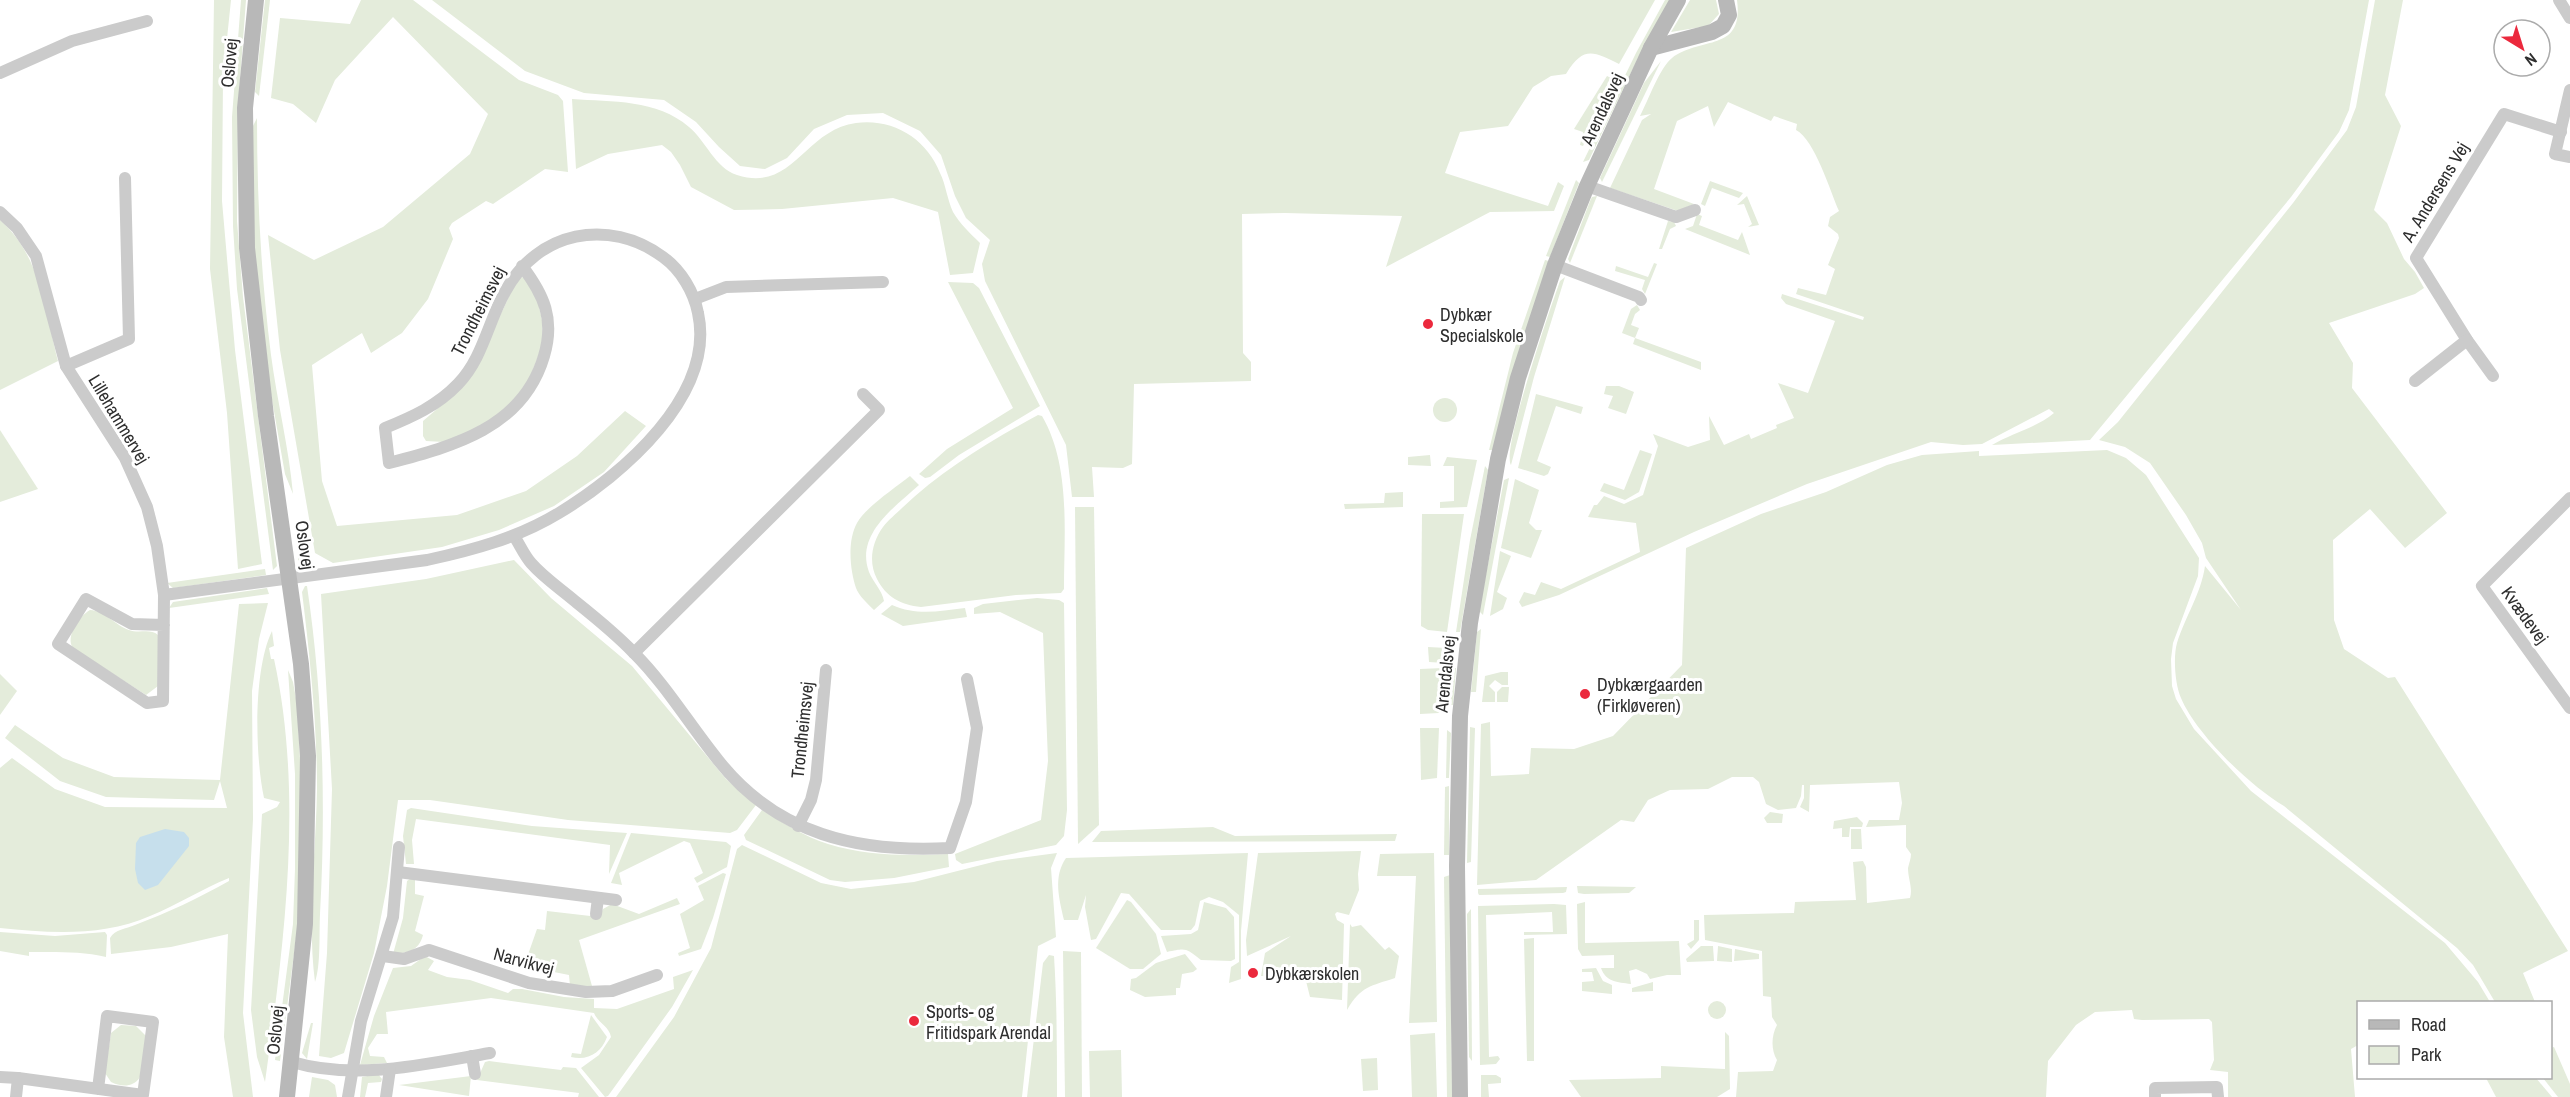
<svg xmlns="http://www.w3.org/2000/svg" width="2570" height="1097" viewBox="0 0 2570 1097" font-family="'Archivo Narrow',sans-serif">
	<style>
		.green { fill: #e4ecdb }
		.water { fill: #c6dfec }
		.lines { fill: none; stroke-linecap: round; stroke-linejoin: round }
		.street { stroke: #cbcbcb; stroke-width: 12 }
		.secondary { stroke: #b8b8b8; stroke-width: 16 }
		.poi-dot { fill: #eb293d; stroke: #fff; stroke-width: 2 }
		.labels { text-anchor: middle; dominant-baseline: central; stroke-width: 6; stroke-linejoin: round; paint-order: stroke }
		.street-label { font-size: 18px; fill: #2e2e2e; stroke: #fff }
		.poi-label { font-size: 18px; fill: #2e2e2e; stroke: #fff; text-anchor: start }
	</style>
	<rect width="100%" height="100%" fill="#fff"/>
	<g class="green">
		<path d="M214,0H231L223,77L222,201L235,350L262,564L238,569L227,413L210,269Z"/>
		<path d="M241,0H246L238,107L237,221L243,297L277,566L273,570L237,289L233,226L232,117Z"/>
		<path d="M265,0H270L259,96L255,92Z"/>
		<path d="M361,0H413L519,80L558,95L563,101L568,172L545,169L493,204L486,201L452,223L449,228L453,239L428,299L402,333L371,353L362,333L312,365L322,481L337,526L457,515L526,491L577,456L625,411L646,426L604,472L554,506L499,530L442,547L333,563L315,553L280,350L268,235L314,260L383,227L470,154L488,114L393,17L335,80L316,123L293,104L271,98L280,18L350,24Z"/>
		<path d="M432,0H1655L1619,64C1593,51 1583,46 1566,74L1551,76L1533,87L1508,126L1460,132L1445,173L1548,206L1558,182L1564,186L1554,211L1490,212L1386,267L1402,216L1285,213L1242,214L1243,353L1251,362V381L1134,384L1132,464L1123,468L1092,467L1094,497H1072L1066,445L985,281L982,264L990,240L966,218L955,196L941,155L920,131L883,113L847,115L814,129L787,158L765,169L740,166L719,147L696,122L664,100L584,93L525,71Z"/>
		<path d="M1665,0H1671L1638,58L1589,160L1583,162L1636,53Z"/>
		<path d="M1690,0H1716L1719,14L1708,26L1671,32Z"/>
		<path d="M1737,0H2369L2349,110L2339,132L2291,197L2090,440L1992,445C2012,433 2036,428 2054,413L2049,409L1982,444L1963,445L1931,442L1807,484L1694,532L1559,595L1522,607L1519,602L1524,592L1535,595L1541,582L1561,589L1640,552L1636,523L1588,517L1594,505H1597L1604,496L1624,504L1643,495L1658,446L1653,434L1688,447L1710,440L1709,416L1724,445L1749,434L1751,439L1777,428L1776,425L1794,418L1778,383L1808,393L1835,321L1786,304L1781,298L1782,294L1863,320L1864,317L1796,294L1798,288L1826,295L1835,269L1828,265L1839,238L1838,234L1828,226L1830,217L1839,211C1830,191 1815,140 1796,130L1797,124L1774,116L1771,121L1728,102L1714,127L1708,106L1677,121L1654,189L1694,204L1678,211L1610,188L1642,120L1651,114L1640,116C1648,101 1660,67 1672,58C1701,36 1744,53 1737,0Z"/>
		<path d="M2375,0H2403L2385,95L2401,126L2374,210L2387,223L2404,259L2415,272L2424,288L2415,294L2329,323L2353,363L2352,388L2447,513L2405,548L2370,509L2333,540L2334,620L2344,649L2388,678L2395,677L2568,951L2523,973L2535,1002H2495L2473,965L2457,948L2284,806C2250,786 2196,734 2181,698C2175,685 2173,657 2177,643C2185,617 2201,594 2205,566L2241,610L2206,558L2202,543L2186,515L2150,463L2125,447L2099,440L2118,422L2293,203L2347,130L2356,107Z"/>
		<path d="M1661,61L1602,182L1600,178L1644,83Z"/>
		<path d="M1607,76L1613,79L1583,146L1580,145L1583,132L1574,129Z"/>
		<path d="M572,99C612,102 657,99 689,127C706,141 715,168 737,175C793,193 804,130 856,123C893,118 927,139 940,173C946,185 947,199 953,212C960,224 970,233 980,243L973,273L950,275L938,212L893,198L782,209L734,210L691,187L680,165L671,152L662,145L608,154L576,169Z"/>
		<path d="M257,118C257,198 261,276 271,355C277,401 289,448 293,494L285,474L268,377L254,252L252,128Z"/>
		<path d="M1576,180L1579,183L1550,257L1546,256Z"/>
		<path d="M1710,181L1743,193L1739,198L1712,188L1705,206L1701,204Z"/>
		<path d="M1597,196L1570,263L1568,259L1590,201L1592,197Z"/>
		<path d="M1747,196L1759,225L1748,227L1752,224L1744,204L1737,205Z"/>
		<path d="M1697,214L1702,216L1699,225L1738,240L1742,232L1750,255L1685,229L1693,226Z"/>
		<path d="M0,220C41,256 45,311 58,361L0,390Z"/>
		<path d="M1668,221L1674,222L1676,226L1670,229L1662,249H1659Z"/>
		<path d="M1545,260L1549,261L1493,450H1489L1513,353Z"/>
		<path d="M1654,263L1657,264L1645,294L1642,289L1645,280L1615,271L1616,266L1648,277Z"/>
		<path d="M521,277L526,278L536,293L542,320L543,344L525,390L498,415L469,432L444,442L426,441L423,436V421L458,391L474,371L514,286Z"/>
		<path d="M1565,277L1534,377L1511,465C1501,451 1551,306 1560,281Z"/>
		<path d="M948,282L973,283L979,288L1040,406L959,455L930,477L925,478L919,474L947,449L1013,408Z"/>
		<path d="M1637,305L1640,310L1635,314L1631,325L1639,328L1635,338L1701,362V370L1633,344L1635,338L1622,333L1631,309Z"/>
		<path d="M1606,386H1619L1634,392L1626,414L1608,408L1613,396L1604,394Z"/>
		<path d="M1536,394L1583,407L1581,414L1556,406L1537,461L1551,467L1548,474L1544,476L1518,468Z"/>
		<circle cx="1445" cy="410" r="12"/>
		<path d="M1038,415L1042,416C1071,466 1064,533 1064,589L1061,593L1016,595L921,607C901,605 886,597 877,579C868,562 872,542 883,527C888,520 896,514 902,508C942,470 990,441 1038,415Z"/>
		<path d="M0,430L38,489L0,502Z"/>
		<path d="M1640,450L1652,454L1639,492L1625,500L1600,491L1604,483L1624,490Z"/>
		<path d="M2107,450L2126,458L2146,475L2199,558L2198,576L2173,643L2171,659L2172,686L2176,699L2194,729L2251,791L2445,943L2478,982L2490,1002H2358V1045L2351,1049L2355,1097H2228V1072L2210,1070L2214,1060L2212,1022L2209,1019L2142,1020L2134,1019L2132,1010L2095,1012L2076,1025L2048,1061L2046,1097H1736L1738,1072L1773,1071L1777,1060C1771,1050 1771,1036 1777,1025L1772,1017L1771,997L1763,996L1762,951L1705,940L1704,915L1794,913L1795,902L1856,900L1853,862L1863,861L1866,867L1867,903L1910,898C1913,888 1908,879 1908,868C1909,863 1911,859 1911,854L1906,847V825L1866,827L1869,820H1899L1902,803L1899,782L1810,785L1809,812L1800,807L1804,798V785H1802L1801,796L1796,808L1778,810L1766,804L1759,782L1753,777H1732L1708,789L1670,790L1648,800L1634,822L1621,820L1536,880L1477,885L1481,724L1490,722L1491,776L1529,774L1531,748L1574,749L1613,736L1682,665L1686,548L1761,514L1826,492L1887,465L1922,455L1979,451V456Z"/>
		<path d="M1430,455L1431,466L1408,465V457Z"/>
		<path d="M1447,457L1477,460L1467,507L1440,508V502L1454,501V466H1443Z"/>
		<path d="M1485,466L1488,470L1460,632H1456L1470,540Z"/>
		<path d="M910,476L919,485C895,507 855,534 869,572C873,582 882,590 884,601L874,610C868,604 859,596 856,588C850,570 847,541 857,523C866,507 895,488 910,476Z"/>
		<path d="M1509,478L1483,615L1479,611L1504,480Z"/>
		<path d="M1515,479L1539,490L1529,523L1536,530H1542L1531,558L1501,548Z"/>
		<path d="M1403,492V507L1345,509L1344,504L1384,503L1385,493Z"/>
		<path d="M1075,507H1094L1099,825L1078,844Z"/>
		<path d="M1422,514H1464L1447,632L1428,630L1421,626Z"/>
		<path d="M298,527L304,567L298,562Z"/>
		<path d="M1500,551L1511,556L1497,592L1507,598L1503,609L1490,616Z"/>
		<path d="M514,560L551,598L632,666L726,779L756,805L737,830L730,833L568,820L430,800H398L387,886L374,953L344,1053L331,1058L319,1056L327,953L332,789L321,594L426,579Z"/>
		<path d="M265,569L266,575L173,588L167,583Z"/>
		<path d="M305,586H307C323,693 326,805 320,914C319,933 321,965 315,982C307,922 316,851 317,789C317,723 310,657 302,592Z"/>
		<path d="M267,588L269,594L169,608L173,602Z"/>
		<path d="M1037,598L1059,600L1064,603L1067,810L1064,836L1056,845L962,864L956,860L955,854L1041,820L1048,761L1043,633L1000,612L974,614V608L983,604Z"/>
		<path d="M268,603L259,639L252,691L253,819L243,1013L253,1097H233L224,1037L228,934L171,947L111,954L110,938C115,929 126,929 135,925C167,913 199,898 229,881V878C202,889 177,905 150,916C102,937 50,933 0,928V768L12,758L55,789L105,807L227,808L220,781L214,800L106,797L60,781L5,738L15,725L63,758L114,777L220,780L239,604Z"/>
		<path d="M892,605C917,616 939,611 965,608L967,617L903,626L881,614Z"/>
		<path d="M90,610C105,611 115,625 129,630C139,634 150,628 158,635V686L146,695L73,648C65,637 79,616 90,610Z"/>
		<path d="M1481,629L1476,692H1471L1477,632Z"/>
		<path d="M272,631L274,646L269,648L271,659H274C304,796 284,944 265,1082L257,1057L251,1010L262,814L277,807L280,802L264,798C255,756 253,670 272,631Z"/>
		<path d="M1428,647L1447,648L1445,663L1429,662Z"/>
		<path d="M1443,668L1441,710L1439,713L1420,714V669Z"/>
		<path d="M1453,668H1456L1453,705H1449Z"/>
		<path d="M288,670L293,682L297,704L301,776L298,923L280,1061L275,1060L293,924L295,869V774Z"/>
		<path d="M1501,672H1508V685H1502L1495,680L1489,686L1495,692V702H1482L1485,676Z"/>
		<path d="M0,674L17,691L0,715Z"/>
		<path d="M1502,687H1509L1508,702H1497V692Z"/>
		<path d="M1470,727L1475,728L1471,862L1467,863Z"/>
		<path d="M1420,728H1439L1437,778L1421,780Z"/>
		<path d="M1447,730L1451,733L1449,778H1446Z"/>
		<path d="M1449,786V855H1444L1445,787Z"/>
		<path d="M411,808L532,826L627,833L609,874L610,845L416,819L412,840L414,864H406L403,836L407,810Z"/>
		<path d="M762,810C782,822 805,837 828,844C867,856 907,856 948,854L949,867L894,878L845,882L830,880L746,840L744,835Z"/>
		<path d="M1770,812L1783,814L1782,823H1767L1764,818Z"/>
		<path d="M1857,817L1863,823L1862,827H1850L1849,837H1842V828L1833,829L1834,821Z"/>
		<path d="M1213,827L1235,836L1397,834L1395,841L1092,842L1101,831Z"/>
		<path d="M1851,829H1861L1862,849H1851Z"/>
		<path d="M631,833L726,842L731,846L727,867L697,883L694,878L703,873L690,843L684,841L619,873L622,885L611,883Z"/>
		<path d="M742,845L821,883L851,889L914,882L997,861L1057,853L1051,868L1056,937L1038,946L1022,1097H616L674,1017L711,948L737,849Z"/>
		<path d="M1361,851L1358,874L1359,890L1349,915L1337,912L1335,914L1337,920L1344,924L1342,1000L1310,997L1306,981L1300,977L1261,976L1265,953L1291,936L1247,956L1246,940L1258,853Z"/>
		<path d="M1248,853L1241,931V979L1229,983L1231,967L1239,962V915L1223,902L1209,897L1200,901L1195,925L1191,930H1161L1129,894L1121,893L1096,939L1091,940L1085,907L1086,895L1078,920H1064C1059,898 1053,877 1066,858Z"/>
		<path d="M1434,853L1437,1022L1409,1023L1416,876H1377L1380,854Z"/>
		<path d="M723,873L726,874L713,918L701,949L679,956L678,953L690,948L680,914L704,900L698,886Z"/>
		<path d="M1450,875L1452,1097H1447L1444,877Z"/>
		<path d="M410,879H415V894L424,896L415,931L423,935C419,951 408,953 393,954L403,918L407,881Z"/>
		<path d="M1577,886L1636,887L1629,893L1584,894L1578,893Z"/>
		<path d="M1567,887L1566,892L1563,893L1479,895L1478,893V889Z"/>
		<path d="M677,898L680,904L579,940L592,986H570L569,975L524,966L537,929L545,930L547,911L599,917L603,909L612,904L639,914Z"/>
		<path d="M1127,900L1131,902L1156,934L1161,954L1143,969H1130L1096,948Z"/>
		<path d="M1204,902L1226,908L1234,917L1235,959L1231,961L1201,960C1185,948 1187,948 1167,952L1161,936L1191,934L1198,930Z"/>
		<path d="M1585,902V943L1679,941L1681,975H1667L1650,979L1647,974L1636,969L1629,971L1631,984C1617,982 1606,982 1601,968H1614V955L1582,956L1578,949L1577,904Z"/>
		<path d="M1554,904L1566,905L1567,934L1524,935V932H1553L1552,912L1486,915L1489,1057L1498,1056L1500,1059L1496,1064L1480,1065L1478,906Z"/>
		<path d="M1471,909L1472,1061L1469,1057L1467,914Z"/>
		<path d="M1694,920H1699V940L1691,949L1687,944L1694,940Z"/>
		<path d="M1350,924L1352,927L1361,925L1385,950L1389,947L1399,956L1395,978C1371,986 1361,986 1347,1010Z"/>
		<path d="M0,932L55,936L105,932L107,935L106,957C81,951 55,952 29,952V956L0,951Z"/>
		<path d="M1534,938V1061H1527L1524,939Z"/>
		<path d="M1701,946H1713L1714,961L1687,962L1686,959Z"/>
		<path d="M1718,946L1732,949V962L1717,961Z"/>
		<path d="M1735,949L1759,954V959L1734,961Z"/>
		<path d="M1063,951L1081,952L1082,1097H1065Z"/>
		<path d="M1185,954L1197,969L1193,972L1182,974L1180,988H1176V995L1145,997L1130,990L1131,979L1136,978L1156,963Z"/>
		<path d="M1049,955L1054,956C1057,1003 1057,1050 1057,1097H1027L1043,963Z"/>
		<path d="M425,956L434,961L428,970L447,977L470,980L508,993L513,989H522L564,997L594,999V1008L617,1009L674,989L673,977L693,970L672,1007L608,1096L605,1097L581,1068L599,1055L611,1037C609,1026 598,1023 594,1013L491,998L386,1012L388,1034H377L368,1048L370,1056L384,1057L387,1063L360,1065L374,1016L393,968L411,966Z"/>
		<path d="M1596,968L1603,981L1612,985V994L1582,991V982L1594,981L1592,972H1582V969Z"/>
		<path d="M1653,982V991L1632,992V988Z"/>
		<circle cx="1717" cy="1010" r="9"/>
		<path d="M591,1015L607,1037C601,1053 588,1061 571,1057L572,1053L581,1054Z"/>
		<path d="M311,1023H313L307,1059L302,1053Z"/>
		<path d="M121,1025L136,1026L146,1036L140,1077C133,1088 121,1087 111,1082L105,1073L111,1033Z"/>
		<path d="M1725,1032L1729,1036L1730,1089L1717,1097H1581L1569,1080L1661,1078V1066L1725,1069Z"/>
		<path d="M1435,1033L1437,1097H1412L1410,1035Z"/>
		<path d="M2554,1047L2570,1084V1097H2558L2543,1078H2550L2551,1048Z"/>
		<path d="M1121,1050L1122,1097H1090L1089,1051Z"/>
		<path d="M1377,1058L1378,1090L1363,1091L1361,1059Z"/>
		<path d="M489,1061L561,1070L563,1067L576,1068L599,1097H578L579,1093L477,1080L485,1062Z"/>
		<path d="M378,1074L382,1079L381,1082L368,1083L365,1097H360L362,1077Z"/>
		<path d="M1481,1075H1496L1501,1078V1083L1488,1084L1489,1097H1481Z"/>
		<path d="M471,1076L469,1096L399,1085Z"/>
		<path d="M312,1077L328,1080L335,1085L337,1097H309Z"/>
		<path d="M2486,1078H2536L2552,1097H2496Z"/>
	</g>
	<path class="water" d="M165,829L184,832L189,838V846L158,885L145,890L138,883L135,869L136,843L140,837Z"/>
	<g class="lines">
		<g class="street">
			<path d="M2559,0L2570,18"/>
			<path d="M0,73L72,41L147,21"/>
			<path d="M2570,90L2555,154L2570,157"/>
			<path d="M1587,186L1676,217L1695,210"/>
			<path d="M0,212L17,228L36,256L66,366L125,458L147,507L157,546L164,595L163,701L147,703L58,644L86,599L132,624L164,625"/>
			<path d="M1555,265L1639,297L1641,300"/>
			<path d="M695,299L726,287L883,282"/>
			<path d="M66,366L129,339L125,178"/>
			<path d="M2493,376L2467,340L2416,258L2504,114L2561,132"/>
			<path d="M2415,381L2467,340"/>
			<path d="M2570,498L2482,586L2570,708"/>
			<path d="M514,536C520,545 524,555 531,563C544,578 561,589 576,602C596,618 616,634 634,653C666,685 689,724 718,760C777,835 859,853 950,848L966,802L977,728L967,679"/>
			<path d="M164,595L427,560C473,550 518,538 559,513C622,475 716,395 698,313C694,292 681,270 663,257C609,217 537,231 505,292C488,322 483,358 458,384C437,406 412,417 385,428L389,463C454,446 523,428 544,356C555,319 544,295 522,266"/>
			<path d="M634,653L879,410L863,394"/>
			<path d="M798,826L811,800L816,780L826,670"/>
			<path d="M398,872L616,900"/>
			<path d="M596,914L598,898"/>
			<path d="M383,956L404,959L429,950L529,983L586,992L612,991L657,975"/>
			<path d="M472,1056L475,1074"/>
			<path d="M292,1062C357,1081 425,1064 490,1053"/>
			<path d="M0,1077L18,1078"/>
			<path d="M16,1097L18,1078L143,1095L153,1022L107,1016L98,1089"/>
			<path d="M348,1097L361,1021L393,917L399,847"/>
			<path d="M386,1097L390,1069"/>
			<path d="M2155,1097V1088L2217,1087L2218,1097"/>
		</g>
		<g class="secondary">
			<path d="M256,0L245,108L247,248L266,416L301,664L308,756L305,924L287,1097"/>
			<path d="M1651,48L1712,32L1723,26L1729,15L1726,0"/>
			<path d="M1460,1097L1457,866L1460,716L1470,623L1498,459L1518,378L1555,265L1587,186L1651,48L1678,0"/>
		</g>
	</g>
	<g class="poi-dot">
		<circle cx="1428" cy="324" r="6"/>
		<circle cx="1585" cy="694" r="6"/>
		<circle cx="1253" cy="973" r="6"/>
		<circle cx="914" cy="1021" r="6"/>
	</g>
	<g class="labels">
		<g class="street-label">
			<text transform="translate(229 63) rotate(-85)">Oslovej</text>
			<text transform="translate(1602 109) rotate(-65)">Arendalsvej</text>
			<text transform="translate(2435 192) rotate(-59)">A. Andersens Vej</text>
			<text transform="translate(478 311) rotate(-63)">Trondheimsvej</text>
			<text transform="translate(119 419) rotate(59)">Lillehammervej</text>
			<text transform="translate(305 545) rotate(82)">Oslovej</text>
			<text transform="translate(2525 615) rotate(54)">Kvædevej</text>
			<text transform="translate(1445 674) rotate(-84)">Arendalsvej</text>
			<text transform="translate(802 730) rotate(-84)">Trondheimsvej</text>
			<text transform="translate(524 961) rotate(15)">Narvikvej</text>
			<text transform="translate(275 1030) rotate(-84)">Oslovej</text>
		</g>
		<g class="poi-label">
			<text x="1440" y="314">Dybkær<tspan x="1440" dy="21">Specialskole</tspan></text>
			<text x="1597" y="684">Dybkærgaarden<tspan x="1597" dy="21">(Firkløveren)</tspan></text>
			<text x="1265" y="973">Dybkærskolen</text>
			<text x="926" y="1011">Sports- og<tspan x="926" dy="21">Fritidspark Arendal</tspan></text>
		</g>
	</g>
	<rect x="2357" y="1001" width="195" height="78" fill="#ffffff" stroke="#ababab" stroke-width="1.5"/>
	<rect x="2369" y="1020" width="30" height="9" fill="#b8b8b8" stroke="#ababab" stroke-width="1.5"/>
	<text x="2411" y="1031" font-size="18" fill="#2e2e2e">Road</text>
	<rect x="2369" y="1046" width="30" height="18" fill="#e4ecdb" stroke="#ababab" stroke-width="1.5"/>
	<text x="2411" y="1061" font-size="18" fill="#2e2e2e">Park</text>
	<g transform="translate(2522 48) rotate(142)"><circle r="28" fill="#ffffff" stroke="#ababab" stroke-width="1.5"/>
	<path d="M0-4.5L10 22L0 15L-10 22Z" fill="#eb293d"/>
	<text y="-9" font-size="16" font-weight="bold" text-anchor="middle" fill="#2e2e2e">N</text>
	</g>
</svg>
